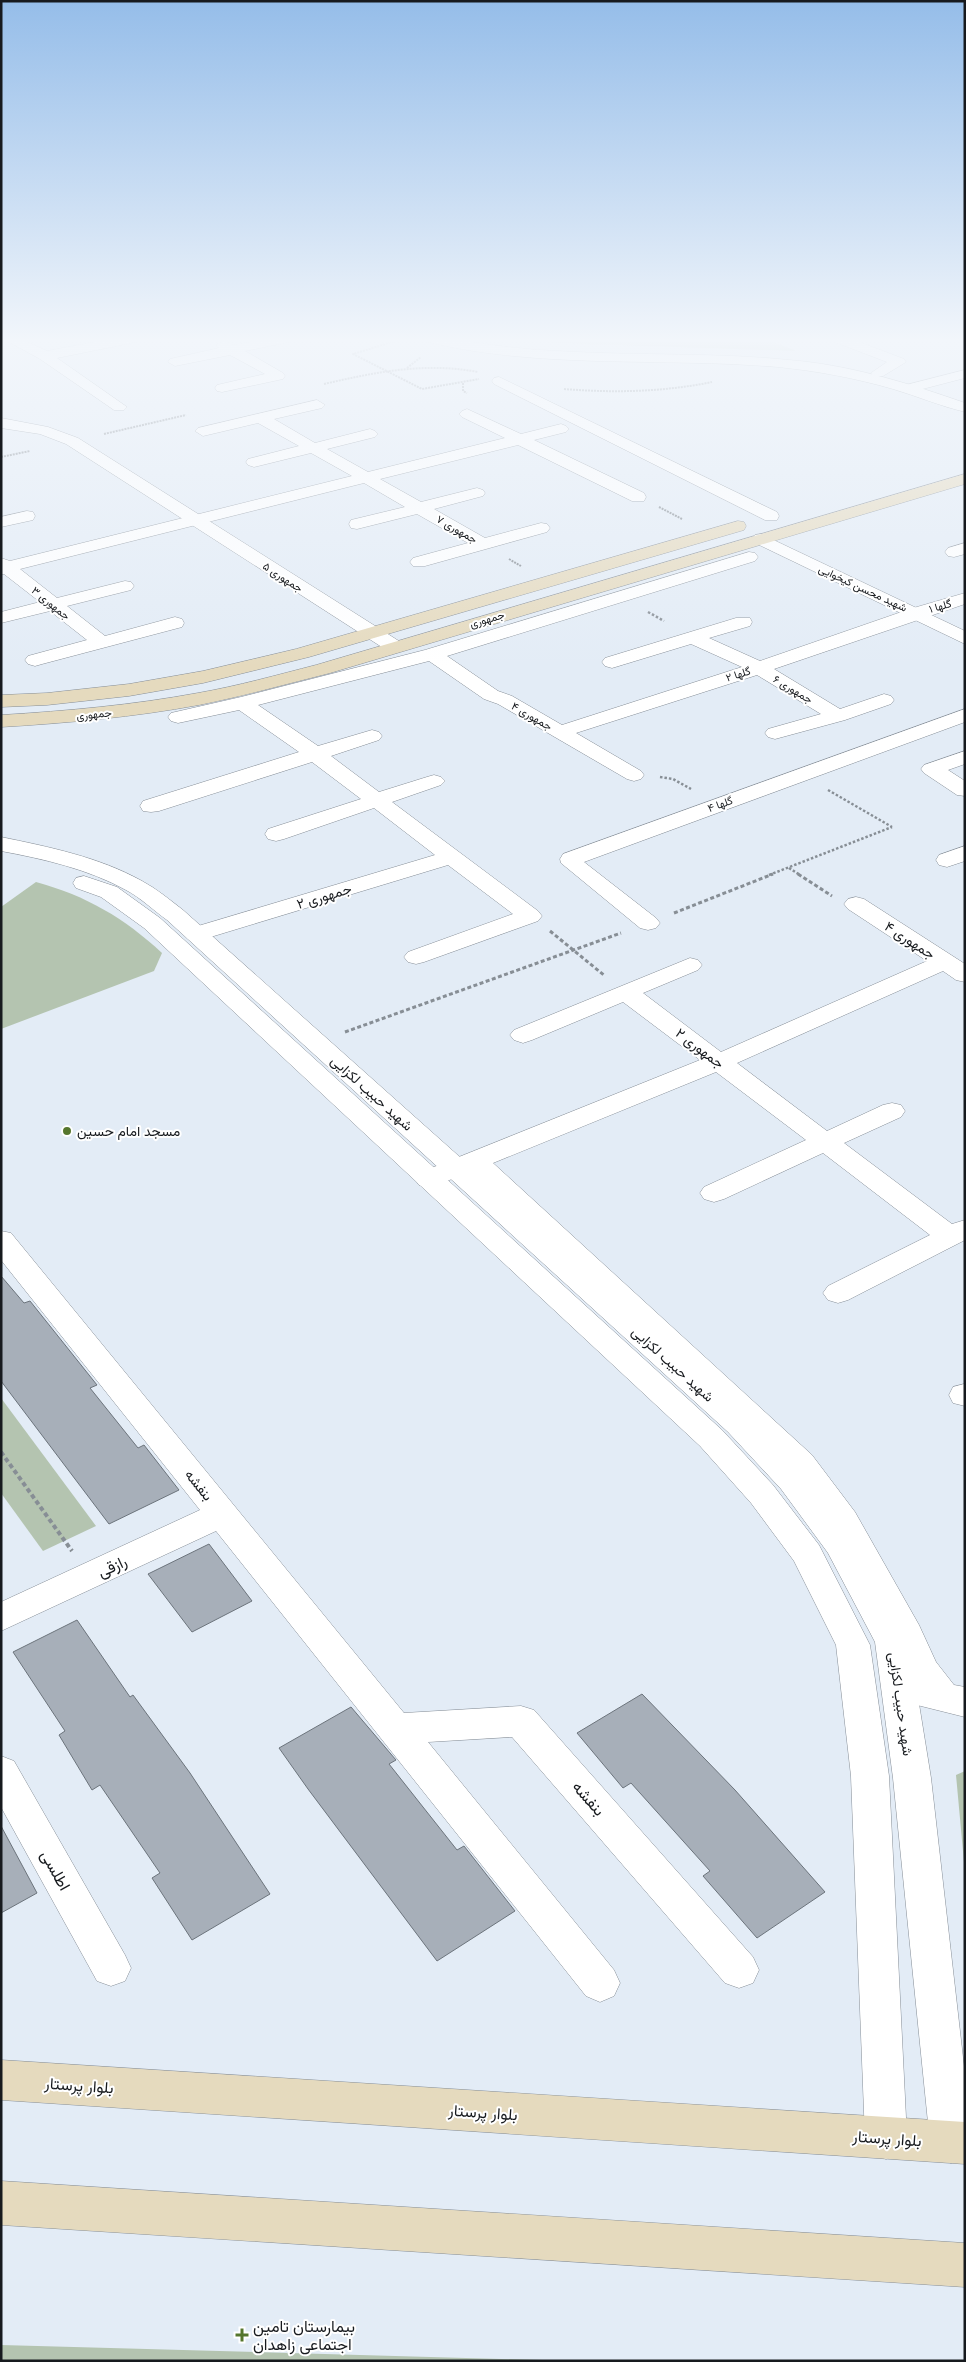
<svg xmlns="http://www.w3.org/2000/svg" width="966" height="2362" viewBox="0 0 966 2362" font-family="Lora,Vazirmatn,serif">
	<style>
		.green { fill: #b4c4b0 }
		.building { fill: #a7afb9; stroke: #6c747c }
		.lines { fill: none; stroke-linecap: round; stroke-linejoin: round }
		.minor-casing { stroke: #868e97; stroke-width: 1 }
		.tertiary-casing { stroke: #868e97; stroke-width: 1 }
		.secondary-casing { stroke: #868e97; stroke-width: 1 }
		.path-far3 { stroke: #878e95; stroke-width: 2; stroke-dasharray: 2 1; stroke-linecap: butt }
		.path-far2 { stroke: #878e95; stroke-width: 2.5; stroke-dasharray: 2.5 2; stroke-linecap: butt }
		.path-far1 { stroke: #878e95; stroke-width: 3; stroke-dasharray: 4 2.5; stroke-linecap: butt }
		.path { stroke: #878e95; stroke-width: 4; stroke-dasharray: 4.5 3; stroke-linecap: butt }
		.minor { fill: #fff; fill-rule: evenodd }
		.tertiary { fill: #fff; fill-rule: evenodd }
		.secondary { fill: #e5dabe; fill-rule: evenodd }
		.poi-dot { fill: #55762d; stroke: #fff; stroke-width: 2 }
		.labels { text-anchor: middle; dominant-baseline: central; stroke-width: 4; stroke-linejoin: round; paint-order: stroke }
		.far-street-label { font-size: 11px; fill: #171a1e; stroke: #fff }
		.street-label { font-size: 14px; fill: #171a1e; stroke: #fff }
		.poi-label { font-size: 14px; fill: #171a1e; stroke: #fff; text-anchor: start }
		.near-street-label { font-size: 16px; fill: #171a1e; stroke: #fff }
		.near-poi-label { font-size: 16px; fill: #171a1e; stroke: #fff; text-anchor: start }
	</style>
	<rect width="100%" height="100%" fill="#e3ecf6"/>
	<g class="green">
		<path d="M517,338H765L796,351L557,343Z"/>
		<path d="M36,882C87,896 124,918 162,953L154,971L1,1029V907Z"/>
		<path d="M1,1398L96,1526L43,1551L1,1493Z"/>
		<path d="M965,1771V1873L956,1775Z"/>
		<path d="M1,2345L577,2361H1Z"/>
	</g>
	<g class="building">
		<path d="M1,1276L24,1303L30,1301L97,1385L90,1388L138,1448L144,1445L179,1490L109,1524L1,1381Z"/>
		<path d="M209,1544L252,1601L192,1632L148,1574Z"/>
		<path d="M77,1620L130,1697L133,1695L190,1773L270,1894L192,1940L152,1878L160,1873L100,1785L92,1790L59,1735L65,1731L13,1652Z"/>
		<path d="M642,1694L735,1790L825,1892L757,1938L703,1876L710,1871L631,1783L623,1788L577,1733Z"/>
		<path d="M351,1707L396,1760L389,1764L457,1850L464,1846L515,1911L437,1961L308,1789L279,1748Z"/>
		<path d="M1,1826L37,1893L1,1913Z"/>
	</g>
	<g class="lines">
		<defs>
			<g id="minor">
				<path d="M2,338H19L47,351L116,338H143L141,341L136,342L57,358L127,407L124,410H114L40,359Z"/>
				<path d="M270,338L291,339L289,342L245,351L283,373L285,376L283,379L222,392L217,391L215,388L217,385L265,374L230,355L175,366L168,362L170,359L219,348L216,345L223,341L234,345Z"/>
				<path d="M830,338H849L904,359L906,362L883,376H873L871,373L887,362L832,341Z"/>
				<path d="M965,370V378L911,392L904,388L906,385Z"/>
				<path d="M499,377L777,512L779,516L777,520H765L494,384L492,381L494,378Z"/>
				<path d="M317,400L325,405L322,408L274,419L315,443L370,429L375,431L378,434L375,437L327,449L368,472L505,438L462,417L459,414L462,411L467,409L521,434L561,424L566,426L569,429L566,432L534,440L644,493L646,497L644,501H632L518,445L380,479L421,502L477,488L483,490L485,493L483,496L434,509L485,538L541,523L547,524L550,528L547,532L425,566H413L410,562L413,558L468,543L417,514L357,529L351,528L349,524L351,520L405,507L364,483L20,569L57,598L125,581L131,582L134,586L131,590L67,606L105,636L175,617L182,619L184,623L182,627L42,664L35,666L28,664L25,660L28,656L87,640L50,611L1,623V612L40,602L4,574H1V558L10,561L352,476L311,453L254,467L248,465L246,462L248,459L299,446L258,423L203,436L195,431L198,428Z"/>
				<path d="M27,511L33,512L35,516L33,520L1,527V517Z"/>
				<path d="M965,543V554L954,557L948,556L945,552L948,548Z"/>
				<path d="M749,552L755,553L758,557L755,561L447,656L498,691L512,696L562,725L742,667L691,644L612,668L605,666L602,662L605,658L736,618H750L752,622L750,626L709,638L760,661L910,609L965,593V604L774,669L840,709L884,694L891,696L894,700L891,704L845,720L775,739L768,737L765,733L768,729L821,714L757,675L576,733L641,771L644,775L641,779L634,781L627,779L498,704L484,699L429,661L258,705L318,746L372,730L379,732L382,736L379,740L331,756L379,792L427,777L434,775L441,777L445,781L441,785L392,802L538,911L542,916L538,921L424,962L416,964L408,962L404,957L408,952L513,914L448,865L204,939L196,941L188,939L184,934L188,929L435,855L374,808L284,839L276,841L268,839L265,834L268,829L361,799L312,762L159,811L151,812L143,811L140,806L143,801L299,752L239,710L178,723L171,721L168,717L171,713L241,697L425,650Z"/>
				<path d="M965,709V722L584,862L656,918L660,923L656,928L648,930L640,928L561,863L560,859L563,854Z"/>
				<path d="M965,751V764L948,770L965,781V796L957,795L924,773L921,769L924,765Z"/>
				<path d="M965,846V861L947,867L939,865L936,860L939,855Z"/>
				<path d="M856,897L864,899L965,964V982L956,980L943,971L737,1063L827,1131L883,1105L892,1103L901,1105L905,1111L901,1117L844,1143L952,1224L965,1220V1240L848,1300L838,1303L828,1300L823,1293L828,1286L930,1235L823,1153L724,1199L714,1202L704,1199L700,1193L704,1187L806,1140L716,1072L493,1163L812,1455L855,1512L919,1625L936,1662L954,1685L965,1687V1717L909,1703L904,1693L911,1682L891,1637L831,1530L790,1471L470,1172L429,1188L419,1185L415,1179L419,1173L700,1060L623,1002L532,1040L523,1043L514,1040L510,1035L514,1030L690,958L698,960L702,965L698,970L643,993L721,1052L927,961L848,909L844,904L848,899Z"/>
				<path d="M1,1231L11,1233L404,1713L521,1706L534,1710L753,1957L759,1970L753,1983L739,1988L725,1983L512,1737L428,1742L614,1970L620,1983L614,1996L600,2002L586,1996L216,1531L1,1631V1602L200,1510L1,1260Z"/>
				<path d="M964,1384H965V1406L953,1403L949,1395L953,1387Z"/>
				<path d="M1,1756L14,1761L125,1955L131,1968L125,1981L111,1986L97,1981L1,1807Z"/>
			</g>
			<g id="tertiary">
				<path d="M422,338C441,337 459,341 478,343C505,347 531,350 557,351C638,356 719,352 800,361C856,367 911,384 965,403V412C940,406 917,396 893,389C855,378 817,371 778,367C660,357 540,370 424,341Z"/>
				<path d="M1,418L48,427L78,438L402,643L404,647L402,651L395,653L388,651L66,444L40,434L1,428Z"/>
				<path d="M761,534L965,631V644L755,543L752,539L755,535Z"/>
				<path d="M1,837C49,847 99,857 142,881C157,889 170,900 183,910L750,1416L803,1473L853,1536L909,1642L931,1778L965,2075V2157L951,2163L936,2157L930,2142L893,1778L875,1642L828,1553L781,1489L728,1432L167,920C153,910 141,898 126,890C88,869 44,859 1,851Z"/>
				<path d="M84,876L117,887L160,918L722,1430L773,1485L819,1545L870,1645L889,1776L907,2138L901,2153L886,2159L871,2153L865,2138L851,1776L836,1645L794,1561L751,1503L700,1446L144,928L101,897L76,888L73,883L76,878Z"/>
			</g>
			<g id="secondary">
				<path d="M965,474V484L330,673C286,684 243,696 199,705C134,717 68,723 1,727V715C67,711 133,705 198,693C238,686 277,675 316,665Z"/>
				<path d="M738,521L744,522L746,526L744,530L309,657L203,683L129,696L47,705L1,707V695L47,693L129,684L203,671L296,649Z"/>
				<path d="M1,2060L965,2122V2164L1,2100Z"/>
				<path d="M1,2181L965,2243V2287L1,2225Z"/>
			</g>
		</defs>
		<use href="#minor" class="minor-casing"/>
		<use href="#tertiary" class="tertiary-casing"/>
		<use href="#secondary" class="secondary-casing"/>
		<g class="path-far3">
			<path d="M405,338L353,354L422,389L479,379"/>
			<path d="M407,368L421,357"/>
			<path d="M463,383V391L467,393"/>
			<path d="M324,384C376,372 425,362 478,372"/>
			<path d="M564,389C614,393 663,392 712,382"/>
			<path d="M104,434L186,415"/>
			<path d="M1,457L30,451"/>
			<path d="M659,507L682,519"/>
			<path d="M509,559L521,566"/>
		</g>
		<g class="path-far2">
			<path d="M648,612L664,621"/>
			<path d="M660,777L673,779L691,789"/>
			<path d="M828,790L892,827"/>
			<path d="M789,868L800,875"/>
			<path d="M769,875L892,827"/>
		</g>
		<g class="path-far1">
			<path d="M798,874L832,896"/>
			<path d="M674,913L773,874"/>
			<path d="M550,931L605,976"/>
			<path d="M345,1032L621,933"/>
		</g>
		<path class="path" d="M1,1452L72,1551"/>
		<use href="#minor" class="minor"/>
		<use href="#tertiary" class="tertiary"/>
		<use href="#secondary" class="secondary"/>
	</g>
	<linearGradient id="sky" x2="0" y2="1"><stop stop-color="#95bde9"/><stop offset="0.51" stop-color="#f2f6fb"/><stop offset="1" stop-color="#f2f6fb" stop-opacity="0"/></linearGradient>
	<rect width="966" height="668" fill="url(#sky)"/>
	<g class="poi-dot">
		<circle cx="67" cy="1131" r="5"/>
		<path d="M239.5 2327.5h5v5h5v5h-5v5h-5v-5h-5v-5h5z"/>
	</g>
	<g class="labels">
		<g class="far-street-label">
			<text transform="translate(457 529) rotate(30)">جمهوری ۷</text>
			<text transform="translate(283 577) rotate(33)">جمهوری ۵</text>
			<text transform="translate(863 588) rotate(25)">شهید محسن کیخوایی</text>
			<text transform="translate(51 603) rotate(39)">جمهوری ۳</text>
			<text transform="translate(940 606) rotate(-16)">گلها ۱</text>
			<text transform="translate(487 619) rotate(-16)">جمهوری</text>
			<text transform="translate(738 674) rotate(-18)">گلها ۲</text>
			<text transform="translate(793 689) rotate(31)">جمهوری ۶</text>
			<text transform="translate(94 714) rotate(-6)">جمهوری</text>
			<text transform="translate(532 716) rotate(30)">جمهوری ۴</text>
			<text transform="translate(720 804) rotate(-20)">گلها ۴</text>
		</g>
		<g class="street-label">
			<text transform="translate(324 896) rotate(-17)">جمهوری ۲</text>
			<text transform="translate(910 940) rotate(33)">جمهوری ۴</text>
			<text transform="translate(700 1048) rotate(37)">جمهوری ۲</text>
			<text transform="translate(372 1093) rotate(42)">شهید حبیب لکزایی</text>
			<text transform="translate(673 1364) rotate(42)">شهید حبیب لکزایی</text>
			<text transform="translate(199 1485) rotate(51)">بنفشه</text>
			<text transform="translate(901 1704) rotate(82)">شهید حبیب لکزایی</text>
		</g>
		<g class="poi-label">
			<text x="77" y="1131">مسجد امام حسین</text>
		</g>
		<g class="near-street-label">
			<text transform="translate(112 1566) rotate(-25)">رازقی</text>
			<text transform="translate(589 1798) rotate(49)">بنفشه</text>
			<text transform="translate(56 1870) rotate(61)">اطلسی</text>
			<text transform="translate(79 2085) rotate(4)">بلوار پرستار</text>
			<text transform="translate(483 2112) rotate(4)">بلوار پرستار</text>
			<text transform="translate(887 2138) rotate(4)">بلوار پرستار</text>
		</g>
		<g class="near-poi-label">
			<text x="253" y="2326">بیمارستان تامین<tspan x="253" dy="18">اجتماعی زاهدان</tspan></text>
		</g>
	</g>
	<rect width="966" height="2362" fill="none" stroke="#171a1e" stroke-width="5"/>
</svg>
